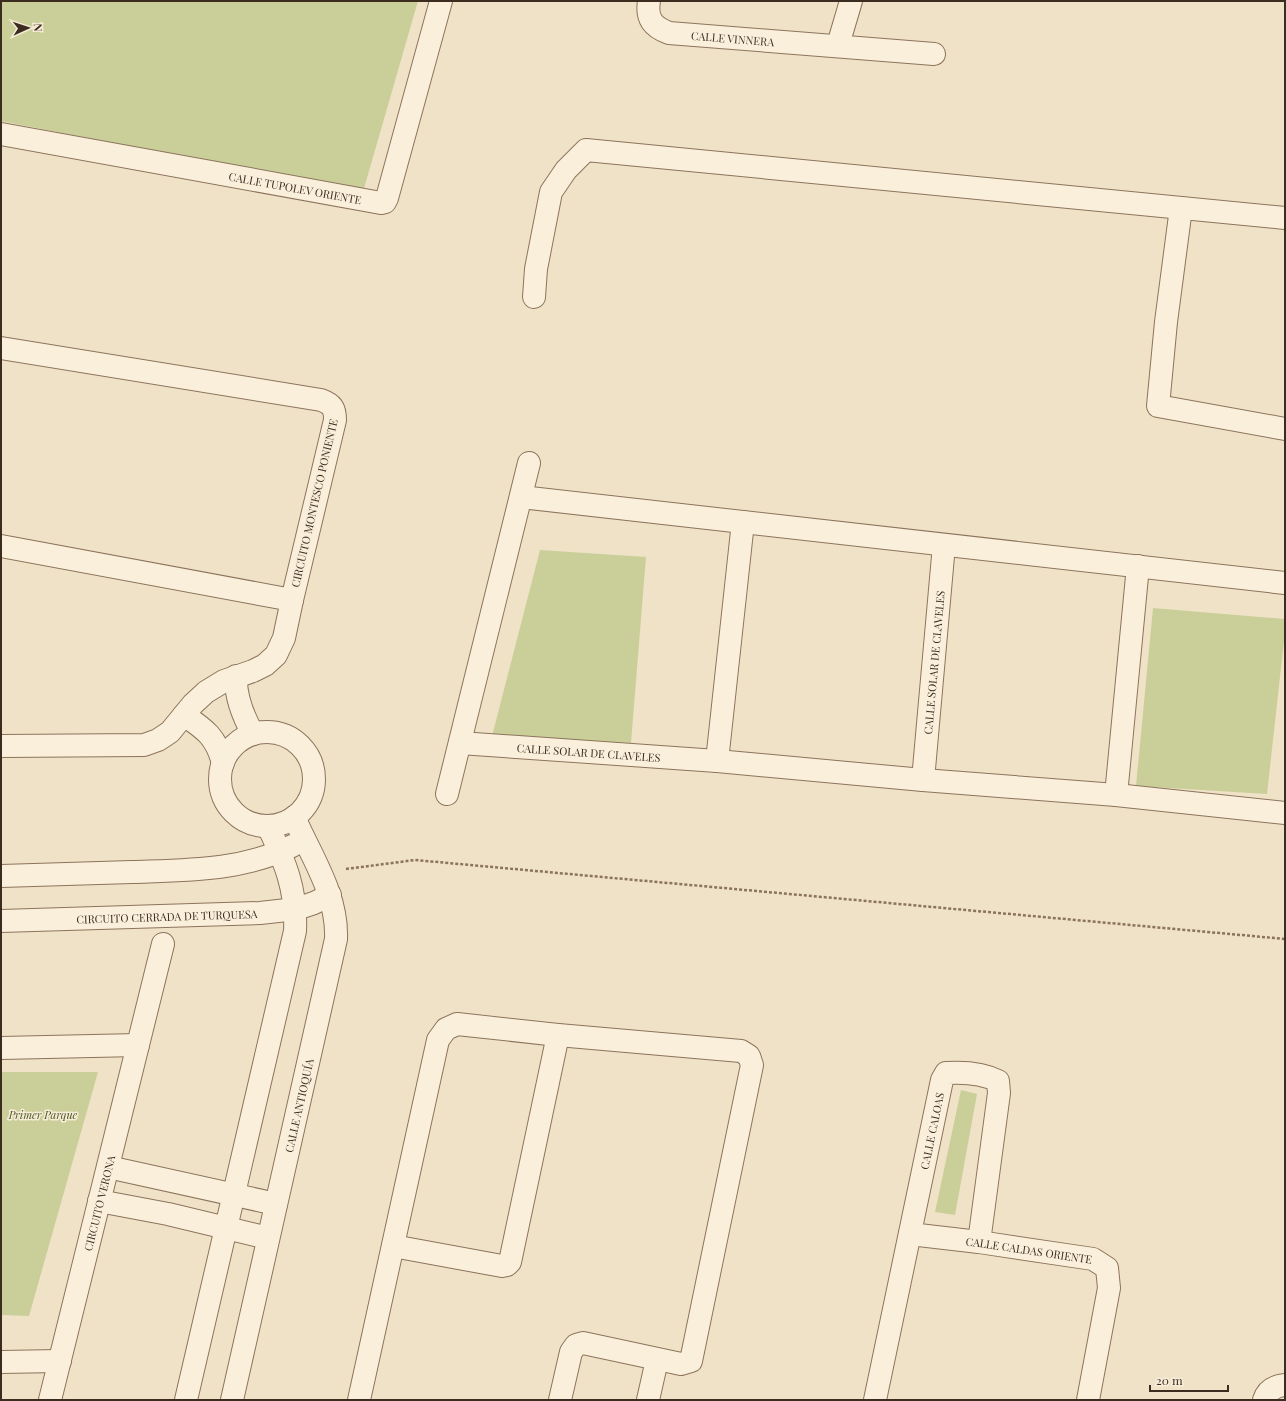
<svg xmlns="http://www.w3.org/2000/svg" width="1286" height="1401" viewBox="0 0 1286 1401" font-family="'Playfair Display',serif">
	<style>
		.green { fill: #cacf9a }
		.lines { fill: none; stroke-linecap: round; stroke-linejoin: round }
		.minor-casing { stroke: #8c745c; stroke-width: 24 }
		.path { stroke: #8c745c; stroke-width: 2.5; stroke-dasharray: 3 2; stroke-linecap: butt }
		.minor { stroke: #faefdb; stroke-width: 22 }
		.labels { text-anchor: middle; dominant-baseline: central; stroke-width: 3; stroke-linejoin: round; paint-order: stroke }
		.street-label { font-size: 11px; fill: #3c2c20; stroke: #f7ecd7 }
		.park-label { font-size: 11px; font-style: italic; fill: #4e5926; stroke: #f7ecd7 }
	</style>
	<rect width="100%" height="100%" fill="#f0e2c7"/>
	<g class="green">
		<path d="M2,1H418L363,192L1,121Z"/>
		<path d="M540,550L646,557L631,743L492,736Z"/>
		<path d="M1153,608L1285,619V632L1267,794L1136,786Z"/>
		<path d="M1,1072H98L29,1316L1,1315Z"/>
		<path d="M961,1090L977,1094L955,1215L935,1212Z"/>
	</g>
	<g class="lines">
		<defs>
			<g id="minor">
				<path id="s1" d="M649,1C646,19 653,27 669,33L934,54"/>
				<path d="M838,45L851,1"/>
				<path id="s2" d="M1,134L381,203L385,202L387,198L441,1"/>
				<path d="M1181,208L1166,322L1158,406L1285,429"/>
				<path d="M534,297L536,269L551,192L566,170L586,150L1285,218"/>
				<path d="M1,348L321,400C332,404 335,408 335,420L292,600L284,638L276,655L265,665L253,671L224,681L206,692L193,704L170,732L158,740L144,745L1,746"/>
				<path d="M521,497L1285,583"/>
				<path d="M1,546L292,600"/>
				<path d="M236,676C235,697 243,716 253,734"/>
				<path d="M184,715C206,730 216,737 223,763"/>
				<circle cx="267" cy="779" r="47"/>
				<path id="s3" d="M460,743L717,761L923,780L1116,795L1285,813"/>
				<path d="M717,761L743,522"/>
				<path id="s4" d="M923,780L944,545"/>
				<path d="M447,794L529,463"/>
				<path d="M1116,795L1138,566"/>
				<path d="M1,876C45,875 88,873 132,872C186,870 242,871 292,846"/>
				<path id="s5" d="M1,921L260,913L296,909L314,903L330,895"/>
				<path d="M1,1048L138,1045"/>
				<path d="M108,1167L276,1204"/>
				<path d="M99,1201L168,1214L268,1238"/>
				<path id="s6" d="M910,1234L979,1242L1093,1259L1107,1268L1109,1288L1088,1400"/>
				<path d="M393,1246L502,1266L507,1265L510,1262L558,1035"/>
				<path d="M1,1362L60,1361"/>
				<path id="s7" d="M50,1400L163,944"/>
				<path d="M186,1400L295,931C297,890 285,862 268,826"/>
				<path id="s8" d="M232,1400L336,939C338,895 311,856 294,817"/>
				<path d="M359,1400L438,1040L446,1029L457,1024L558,1035L741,1051L749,1056L752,1065L691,1361L681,1364L583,1343L576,1345L571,1352L560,1400"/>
				<path d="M648,1400L657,1360"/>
				<path id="s9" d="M875,1400L942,1080L946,1073C962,1072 983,1073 998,1081L999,1093L979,1242"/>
				<path d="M1264,1400C1267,1390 1275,1386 1285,1385"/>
			</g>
		</defs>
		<use href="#minor" class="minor-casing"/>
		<path class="path" d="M346,869L415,860L1285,939"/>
		<use href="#minor" class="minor"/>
	</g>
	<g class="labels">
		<g class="street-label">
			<text stroke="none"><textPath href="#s1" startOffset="106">CALLE VINNERA</textPath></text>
			<text stroke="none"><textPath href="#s2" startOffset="299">CALLE TUPOLEV ORIENTE</textPath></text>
			<text transform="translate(314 503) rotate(-77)">CIRCUITO MONTESCO PONIENTE</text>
			<text stroke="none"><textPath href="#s4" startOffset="118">CALLE SOLAR DE CLAVELES</textPath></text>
			<text stroke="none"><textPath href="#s3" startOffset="129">CALLE SOLAR DE CLAVELES</textPath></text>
			<text stroke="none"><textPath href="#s5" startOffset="166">CIRCUITO CERRADA DE TURQUESA</textPath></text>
			<text stroke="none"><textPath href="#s8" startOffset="302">CALLE ANTIOQUÍA</textPath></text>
			<text stroke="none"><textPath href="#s9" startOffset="275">CALLE CALOAS</textPath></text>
			<text stroke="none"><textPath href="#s7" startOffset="203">CIRCUITO VERONA</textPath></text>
			<text stroke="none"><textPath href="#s6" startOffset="120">CALLE CALDAS ORIENTE</textPath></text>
		</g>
		<g class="park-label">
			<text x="43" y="1114">Primer Parque</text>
		</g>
	</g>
	<rect width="1286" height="1401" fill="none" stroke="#3c2c20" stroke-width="4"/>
	<g transform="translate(28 28) rotate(87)" stroke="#f7ecd7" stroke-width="3" paint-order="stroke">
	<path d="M0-3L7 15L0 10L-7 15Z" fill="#3c2c20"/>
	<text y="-6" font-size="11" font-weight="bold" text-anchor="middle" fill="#3c2c20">N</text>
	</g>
	<path d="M1150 1385v6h78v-6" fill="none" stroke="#3c2c20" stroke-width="2"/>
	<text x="1156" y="1385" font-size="12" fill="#3c2c20" stroke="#f7ecd7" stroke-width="3" paint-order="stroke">20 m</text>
</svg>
